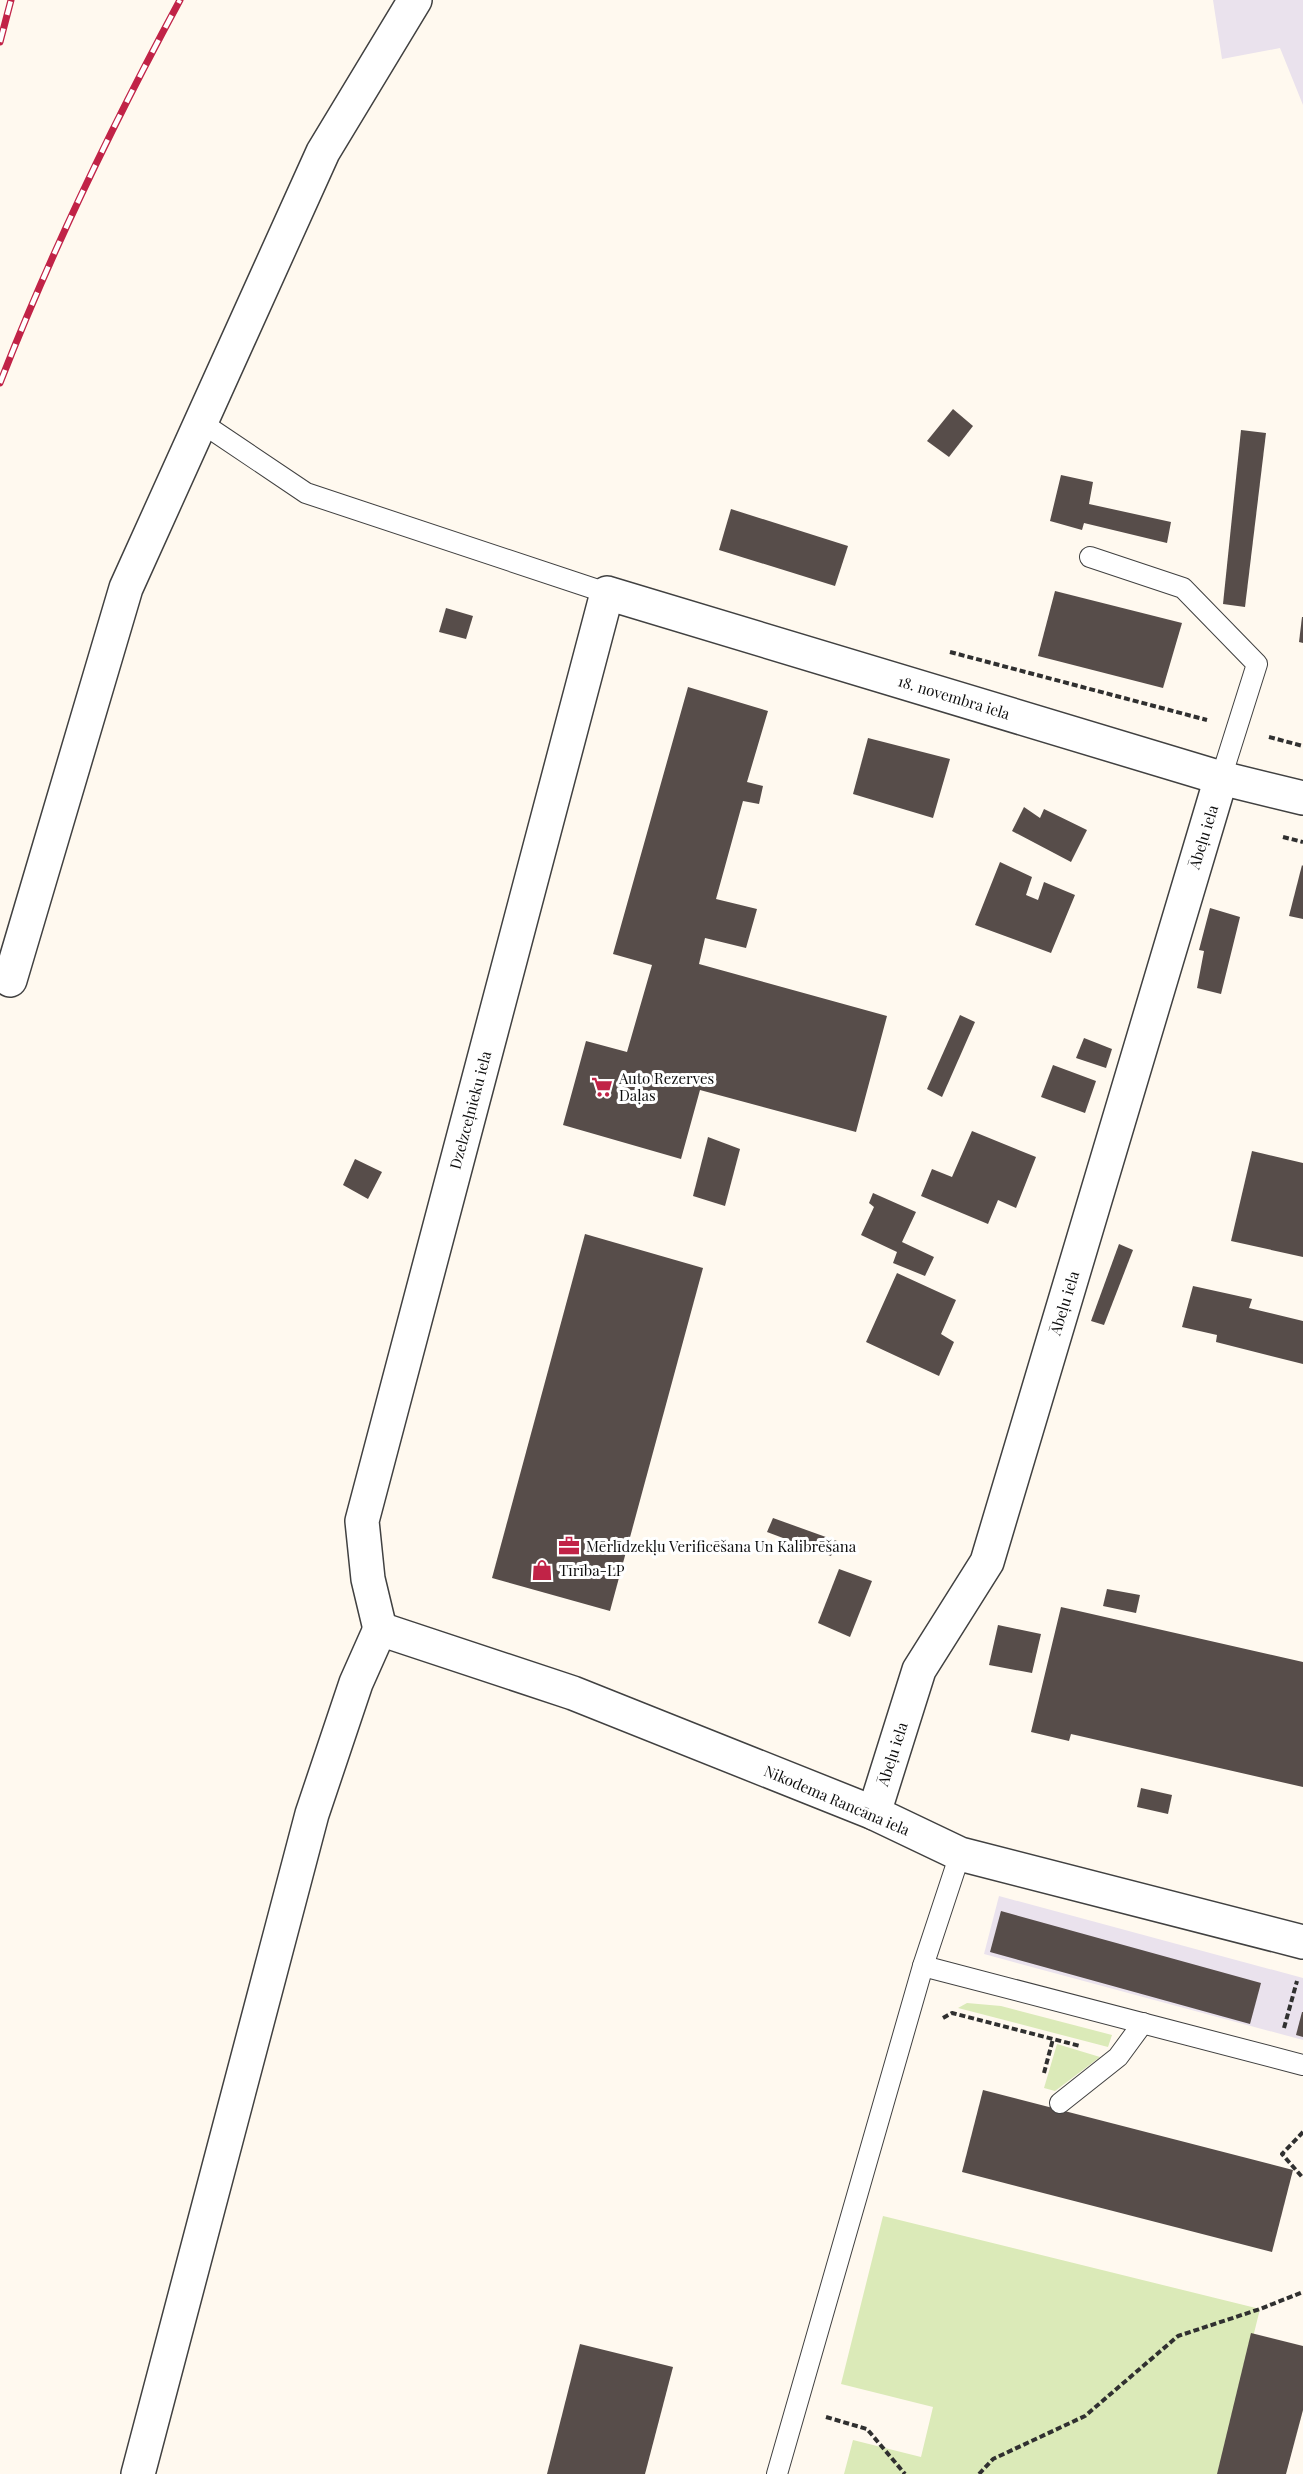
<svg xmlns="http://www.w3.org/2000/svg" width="1303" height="2474" viewBox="0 0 1303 2474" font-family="'Playfair Display',serif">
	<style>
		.industrial { fill: #eae2ed }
		.green { fill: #dbeab8 }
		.building { fill: #574d4a }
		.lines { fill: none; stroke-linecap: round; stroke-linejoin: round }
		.service-casing { stroke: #414141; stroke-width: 22 }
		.minor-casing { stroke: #414141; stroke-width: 36 }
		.path { stroke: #303030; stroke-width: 4; stroke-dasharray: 6 3; stroke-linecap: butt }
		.service { stroke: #fff; stroke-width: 20 }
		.minor { stroke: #fff; stroke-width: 33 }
		.rail-casing { stroke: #c12347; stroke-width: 7 }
		.rail { stroke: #fff; stroke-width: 4.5; stroke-dasharray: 14; stroke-linecap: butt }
		.labels { text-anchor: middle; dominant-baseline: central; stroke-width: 6; stroke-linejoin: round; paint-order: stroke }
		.street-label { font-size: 15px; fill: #0e0e0e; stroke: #fff }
		.poi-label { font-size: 15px; fill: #0e0e0e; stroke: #fff; text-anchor: start }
	</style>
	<rect width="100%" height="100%" fill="#fff9ef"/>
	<g class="industrial">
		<path d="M1213,0H1303V105L1280,48L1222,59Z"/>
		<path d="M999,1896L1303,1978V2040L984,1954Z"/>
	</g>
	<g class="green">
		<path d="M967,2003L1001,2006L1112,2035L1108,2047L958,2008Z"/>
		<path d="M1057,2044L1100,2057L1055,2091L1044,2088Z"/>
		<path d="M883,2216L1260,2309L1219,2474H844L853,2440L921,2457L933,2407L841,2384Z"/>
	</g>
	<g class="building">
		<path d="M953,409L973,426L949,457L927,441Z"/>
		<path d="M1241,430L1266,433L1245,607L1223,604Z"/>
		<path d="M1061,475L1093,482L1089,504L1171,522L1167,543L1084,523L1082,530L1050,521Z"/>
		<path d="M731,509L848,546L835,586L719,550Z"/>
		<path d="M1055,591L1182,623L1163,688L1038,656Z"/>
		<path d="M446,608L473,616L466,639L439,632Z"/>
		<path d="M1302,617H1303V643L1299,642Z"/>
		<path d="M688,687L768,711L747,782L763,786L759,804L743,801L716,899L757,909L746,948L705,938L699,964L887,1016L856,1132L700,1090L681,1159L563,1125L586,1041L627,1052L652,965L613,954Z"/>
		<path d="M868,738L950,759L933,818L853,794Z"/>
		<path d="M1024,807L1040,818L1044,809L1087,830L1071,862L1012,831Z"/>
		<path d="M1000,862L1032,877L1026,895L1038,900L1044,882L1075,895L1051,953L975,925Z"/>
		<path d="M1302,865L1303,866V919L1289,916Z"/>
		<path d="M1210,908L1240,917L1221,994L1197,988L1204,951L1199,950Z"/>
		<path d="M960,1015L975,1022L942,1097L927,1089Z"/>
		<path d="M1084,1038L1112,1049L1106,1068L1076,1058Z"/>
		<path d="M1053,1065L1096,1081L1085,1113L1041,1097Z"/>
		<path d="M972,1131L1036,1157L1016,1208L998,1200L988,1224L921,1196L932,1169L952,1177Z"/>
		<path d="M708,1137L740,1149L725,1206L693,1196Z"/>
		<path d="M1252,1151L1303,1163V1257L1231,1241Z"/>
		<path d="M355,1159L382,1172L368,1199L343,1185Z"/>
		<path d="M873,1193L916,1212L902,1242L934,1257L925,1276L893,1263L897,1252L861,1235L874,1207L869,1203Z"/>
		<path d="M585,1234L703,1268L610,1611L492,1578Z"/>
		<path d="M1119,1244L1133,1250L1104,1325L1091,1321Z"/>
		<path d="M897,1273L956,1300L941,1334L954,1342L939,1376L866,1342Z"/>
		<path d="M1193,1286L1252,1299L1249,1308L1303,1321V1364L1216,1342L1217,1335L1182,1327Z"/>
		<path d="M773,1518L837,1541L831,1556L767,1532Z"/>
		<path d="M839,1569L872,1581L850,1637L818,1623Z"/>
		<path d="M1107,1589L1140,1595L1136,1613L1103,1606Z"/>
		<path d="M1061,1607L1303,1662V1787L1071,1734L1069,1741L1031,1732Z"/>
		<path d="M998,1625L1041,1634L1032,1673L989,1665Z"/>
		<path d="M1141,1788L1172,1795L1168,1814L1137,1807Z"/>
		<path d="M1001,1911L1261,1983L1250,2024L990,1952Z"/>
		<path d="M1302,2012H1303V2037L1296,2035Z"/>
		<path d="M983,2090L1293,2170L1272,2252L962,2172Z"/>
		<path d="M1251,2333L1303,2346V2410L1286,2474H1217Z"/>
		<path d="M580,2344L673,2367L645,2474H547Z"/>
	</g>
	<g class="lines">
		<defs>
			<g id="service">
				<path d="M202,423L306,493L607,593"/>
				<path d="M1090,557L1183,588L1257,664L1221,778"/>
				<path d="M923,1966L1303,2065"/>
				<path d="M1060,2103L1118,2057L1143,2023"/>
				<path d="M777,2474L923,1966L960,1854"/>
			</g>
			<g id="minor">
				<path d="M10,980L126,588L323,152L415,0"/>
				<path d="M380,1629L368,1579L362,1521L607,593L1221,778L1303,798"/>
				<path d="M380,1629L573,1693L874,1813L960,1854L1303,1942"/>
				<path d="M874,1813L919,1670L987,1562L1221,778"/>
				<path d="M138,2474L312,1814L356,1683L380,1629"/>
			</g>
		</defs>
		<use href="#service" class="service-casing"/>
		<use href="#minor" class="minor-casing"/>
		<g class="path">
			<path d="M950,652L1207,720"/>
			<path d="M1269,737L1303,746"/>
			<path d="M1283,837L1303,842"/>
			<path d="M943,2018L952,2013L1080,2046"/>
			<path d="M1284,2028L1297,1981"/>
			<path d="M1044,2073L1053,2039"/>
			<path d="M1303,2132L1282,2154L1303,2178"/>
			<path d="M826,2417L867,2429L905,2474"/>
			<path d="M979,2474L993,2459L1085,2416L1178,2336L1260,2309L1303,2292"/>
		</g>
		<use href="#service" class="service"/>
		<use href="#minor" class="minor"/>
		<defs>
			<g id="rail">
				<path d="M0,42L11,0"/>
				<path d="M0,383C51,252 113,124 180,0"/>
			</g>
		</defs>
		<use href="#rail" class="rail-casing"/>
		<use href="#rail" class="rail"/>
	</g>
	<defs>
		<symbol id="supermarket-bare" viewBox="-9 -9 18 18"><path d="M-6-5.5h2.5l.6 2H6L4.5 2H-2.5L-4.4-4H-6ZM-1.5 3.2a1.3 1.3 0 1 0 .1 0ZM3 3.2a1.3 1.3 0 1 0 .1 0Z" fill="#c12347" stroke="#fff" stroke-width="2.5" paint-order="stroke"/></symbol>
		<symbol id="office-bare" viewBox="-9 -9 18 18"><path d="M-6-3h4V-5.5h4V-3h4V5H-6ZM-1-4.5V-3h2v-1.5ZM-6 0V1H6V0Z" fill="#c12347" stroke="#fff" stroke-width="2.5" paint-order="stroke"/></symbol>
		<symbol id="shop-bare" viewBox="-9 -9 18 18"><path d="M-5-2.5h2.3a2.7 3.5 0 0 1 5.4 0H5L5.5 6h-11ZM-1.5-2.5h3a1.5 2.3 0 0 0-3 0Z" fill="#c12347" stroke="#fff" stroke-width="2.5" paint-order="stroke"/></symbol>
	</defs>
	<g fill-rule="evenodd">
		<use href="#supermarket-bare" x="587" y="1072" width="30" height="30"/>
		<use href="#office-bare" x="554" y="1531" width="30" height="30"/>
		<use href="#shop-bare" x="527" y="1555" width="30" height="30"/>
	</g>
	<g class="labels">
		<g class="street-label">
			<text transform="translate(954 697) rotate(17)">18. novembra iela</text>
			<text transform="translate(1203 837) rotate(-73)">Ābeļu iela</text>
			<text transform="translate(470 1110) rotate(-75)">Dzelzceļnieku iela</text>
			<text transform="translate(1064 1303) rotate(-73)">Ābeļu iela</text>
			<text transform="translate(892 1754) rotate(-72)">Ābeļu iela</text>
			<text transform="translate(837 1800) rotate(23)">Nikodema Rancāna iela</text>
		</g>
		<g class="poi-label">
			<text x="619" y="1078">Auto Rezerves<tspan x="619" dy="17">Daļas</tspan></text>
			<text x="586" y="1546">Mērlīdzekļu Verificēšana Un Kalibrēšana</text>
			<text x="559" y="1570">Tīrība-LP</text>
		</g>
	</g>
</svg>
